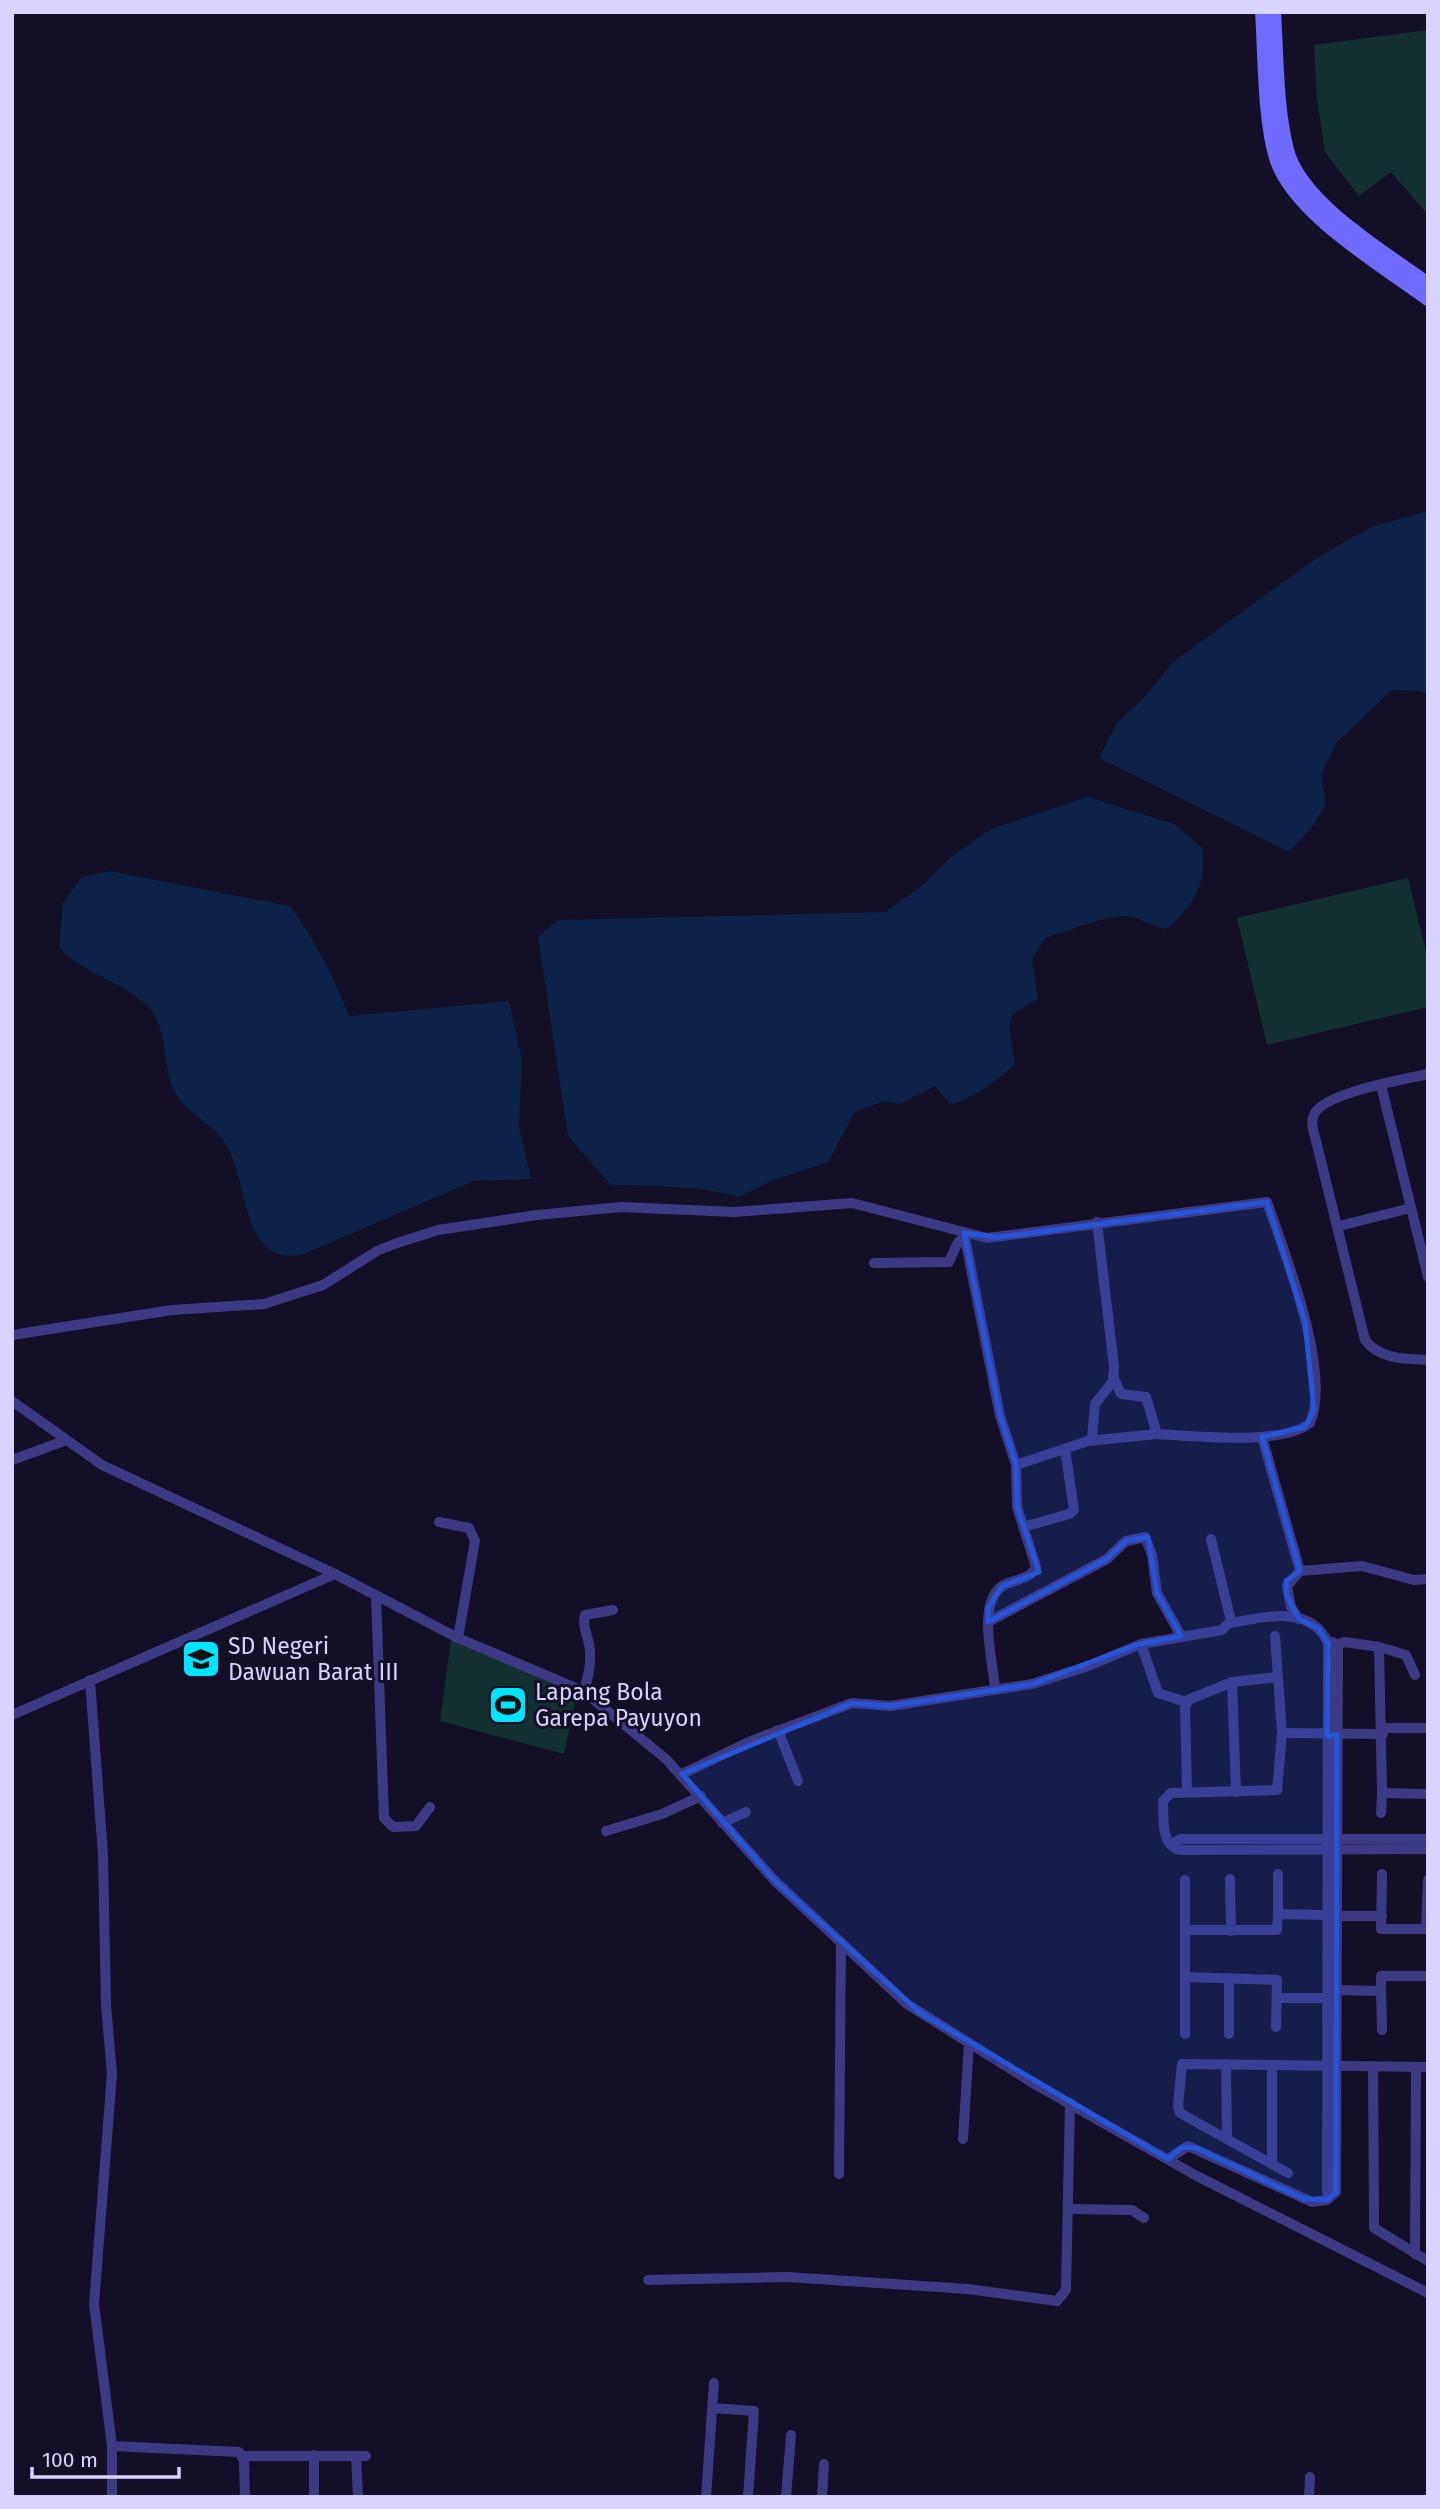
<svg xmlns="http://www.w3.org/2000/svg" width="1440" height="2509" viewBox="0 0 1440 2509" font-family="'Fira Sans',sans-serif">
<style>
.green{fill:#12302f}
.water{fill:#0c2248}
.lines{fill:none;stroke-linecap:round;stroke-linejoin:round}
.street{stroke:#3d3a85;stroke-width:10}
.secondary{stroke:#6f6bff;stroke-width:14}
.marked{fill:#2655da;fill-opacity:0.2;stroke:#2655da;stroke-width:5;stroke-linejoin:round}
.labels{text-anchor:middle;stroke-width:6;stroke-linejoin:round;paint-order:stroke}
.poi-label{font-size:23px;fill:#d9d4ff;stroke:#130f26;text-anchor:start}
</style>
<rect width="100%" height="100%" fill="#130f26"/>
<g class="green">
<polygon points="1428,30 1428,215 1391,172 1359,196 1325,152 1317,100 1314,45"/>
<polygon points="1408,878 1428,960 1428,1007 1267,1045 1237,918"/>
<polygon points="451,1640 578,1689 564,1754 440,1721"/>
</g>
<g class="water">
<polygon points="1428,511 1428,695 1421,691 1392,690 1337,742 1321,775 1326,804 1312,827 1289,852 1099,758 1117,723 1142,700 1173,662 1318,557 1371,527"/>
<path d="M1088 797 1174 824 1202 848C1207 885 1194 905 1166 929 1150 927 1140 916 1125 916 1104 916 1066 932 1045 938L1032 959 1038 999 1012 1015 1009 1029 1015 1063C1004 1077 968 1102 950 1104L935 1086 900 1104 884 1101 855 1112 828 1162 774 1180 739 1197C697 1185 655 1186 611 1185L568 1136 538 937 558 920 885 912 924 884 950 858 991 829Z"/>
<path d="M109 871 290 906C315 940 334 977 349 1016L509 1001 522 1060 519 1127 531 1179 474 1181 304 1254C238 1270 251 1178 223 1140 209 1121 181 1110 172 1086 163 1063 167 1031 151 1010 130 984 84 975 59 947L63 903 82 877Z"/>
</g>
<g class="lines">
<g class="street">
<path d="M1428 1074C1406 1079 1322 1093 1314 1115 1311 1121 1313 1131 1315 1137L1365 1340C1379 1359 1405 1359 1428 1360"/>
<polyline points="1381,1085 1428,1277"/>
<polyline points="1339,1226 1411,1208"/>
<path d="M964 1233 1000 1416 1016 1465 1017 1507 1036 1567C1030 1580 1015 1579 1004 1585 976 1600 993 1662 995 1688"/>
<polyline points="874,1263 949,1262 958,1242 965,1237"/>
<path d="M12 1335 172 1310 264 1304 323 1285 377 1251 394 1244 438 1230 537 1215 621 1207 734 1212 852 1203 987 1238 1267 1202C1285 1254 1332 1372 1310 1423 1282 1446 1193 1436 1157 1434L1146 1397 1121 1394 1113 1376"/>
<polyline points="12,1401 102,1465 335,1574 458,1638 583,1691 666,1759 775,1881 907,2004 1036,2085 1195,2175 1428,2293"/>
<polyline points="1262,1437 1300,1571"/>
<polyline points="1088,1441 1157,1434"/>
<polyline points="12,1460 64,1441"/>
<polyline points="1016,1465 1088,1441 1092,1438 1095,1404 1113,1381 1114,1367 1097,1222"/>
<polyline points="439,1522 469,1528 475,1541 458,1638"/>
<polyline points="1023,1527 1069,1514 1074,1510 1065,1449"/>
<polyline points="376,1596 384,1818 393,1827 416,1826 430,1807"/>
<polyline points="1299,1619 1291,1607 1287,1586 1300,1571 1362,1566 1414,1580 1428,1579"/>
<polyline points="988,1622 1107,1559 1126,1541 1145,1537 1152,1555 1157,1593 1181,1636"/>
<path d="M1230 1623C1263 1618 1310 1603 1328 1643"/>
<path d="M1275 1636 1282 1733 1277 1790 1171 1793 1163 1801C1164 1818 1160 1845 1180 1850L1428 1849"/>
<polyline points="1141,1644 1158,1693 1186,1702"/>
<polyline points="1337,1645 1345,1642 1379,1647"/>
<polyline points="1415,1675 1406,1655 1379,1647 1382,1793 1428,1794"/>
<polyline points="90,1680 103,1855 106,2005 112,2074 94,2304 112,2446 239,2452 244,2461 245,2497"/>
<polyline points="1232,1682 1236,1792"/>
<path d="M583 1691C589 1678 592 1659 589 1644 587 1634 582 1625 585 1615L613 1610"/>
<polyline points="12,1715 335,1574"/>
<polyline points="1383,1728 1428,1728"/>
<polyline points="778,1730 798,1781"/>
<polyline points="1282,1733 1383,1734"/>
<polyline points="682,1774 751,1741 852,1703 890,1706 1032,1684 1088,1666 1141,1644 1222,1630 1231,1621 1211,1539"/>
<polyline points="1187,1791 1185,1708 1188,1700 1232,1682 1278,1677"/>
<polyline points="1381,1813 1382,1793"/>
<polyline points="722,1823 746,1812"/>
<polyline points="606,1831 662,1814 701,1796"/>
<polyline points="1171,1844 1181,1839 1428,1839"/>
<polyline points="1278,1874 1278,1914"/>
<polyline points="1382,1874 1381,1929 1428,1929"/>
<polyline points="1230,1879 1231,1931"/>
<polyline points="1336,1916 1382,1916"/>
<polyline points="1426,1929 1428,1880"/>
<polyline points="1185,1930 1277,1930 1278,1914 1326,1915"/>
<polyline points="1185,1977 1277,1980 1276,2027"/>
<polyline points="1335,1990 1381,1991 1381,1976 1428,1976"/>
<polyline points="1381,1991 1382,2030"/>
<polyline points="1277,1998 1327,1998"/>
<polyline points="1185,2034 1185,1880"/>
<polyline points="1229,2034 1229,1978"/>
<polyline points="1226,2064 1227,2138"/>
<polyline points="1272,2066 1272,2164"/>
<polyline points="1373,2066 1374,2228 1428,2261"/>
<polyline points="963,2139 969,2043"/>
<polyline points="1168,2159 1188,2146 1312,2202 1327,2200 1336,2192 1338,1648 1333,1642 1328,1643 1327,2191 1330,2196"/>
<polyline points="1288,2173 1180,2113 1178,2106 1182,2064 1428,2067"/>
<polyline points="839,2174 841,1942"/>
<polyline points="1068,2209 1132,2210 1144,2218"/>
<polyline points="1415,2254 1416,2067"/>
<polyline points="648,2280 788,2277 968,2289 1057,2301 1066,2290 1070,2103"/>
<polyline points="713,2408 754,2411 748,2497"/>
<polyline points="242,2456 366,2456"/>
<polyline points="356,2456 358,2497"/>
<polyline points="112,2497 112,2446"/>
<polyline points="314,2497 314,2455"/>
<polyline points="706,2497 714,2383"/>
<polyline points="786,2497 791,2435"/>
<polyline points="822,2497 824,2464"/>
<polyline points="1309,2497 1310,2477"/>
</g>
<g class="secondary">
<path d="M1262 12C1265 55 1264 118 1276 158 1293 213 1382 265 1428 299"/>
<path d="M1274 12C1277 57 1276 106 1287 150 1301 204 1385 252 1428 284"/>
</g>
</g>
<path class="marked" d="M1267 1202 1305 1321 1314 1411 1305 1427 1262 1437 1300 1571 1286 1581 1287 1596 1299 1619 1318 1628 1328 1643 1327 1736 1337 1735 1336 2192 1327 2200 1304 2199 1196 2148 1182 2147 1168 2159 919 2012 775 1881 682 1774 852 1703 890 1706 1032 1684 1139 1644 1181 1636 1157 1593 1148 1537 1126 1541 1107 1559 988 1622V1608L1002 1586 1039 1572 1017 1507 1016 1465 1000 1416 964 1233 999 1237Z"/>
<defs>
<g id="school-square" transform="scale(2.0125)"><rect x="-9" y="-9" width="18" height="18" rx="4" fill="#00e5ff" stroke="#130f26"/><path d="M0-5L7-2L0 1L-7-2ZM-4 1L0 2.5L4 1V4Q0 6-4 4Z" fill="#111"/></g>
<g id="stadium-square" transform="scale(2.0125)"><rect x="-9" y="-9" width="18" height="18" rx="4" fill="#00e5ff" stroke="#130f26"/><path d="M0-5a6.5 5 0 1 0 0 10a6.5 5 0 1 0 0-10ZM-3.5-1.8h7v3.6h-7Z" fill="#111"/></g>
</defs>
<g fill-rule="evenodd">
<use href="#school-square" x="201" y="1659"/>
<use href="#stadium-square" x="508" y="1705"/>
</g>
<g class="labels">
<g class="poi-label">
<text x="228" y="1654">SD Negeri<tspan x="228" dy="26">Dawuan Barat III</tspan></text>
<text x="535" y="1700">Lapang Bola<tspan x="535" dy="26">Garepa Payuyon</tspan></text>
</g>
</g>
<rect width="1440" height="2509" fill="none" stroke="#d9d4ff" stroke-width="28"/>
<path d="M32 2467v10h147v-10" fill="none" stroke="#d9d4ff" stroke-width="3.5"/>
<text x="42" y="2467" font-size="21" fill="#d9d4ff" stroke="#130f26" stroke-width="5" paint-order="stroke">100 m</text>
</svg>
